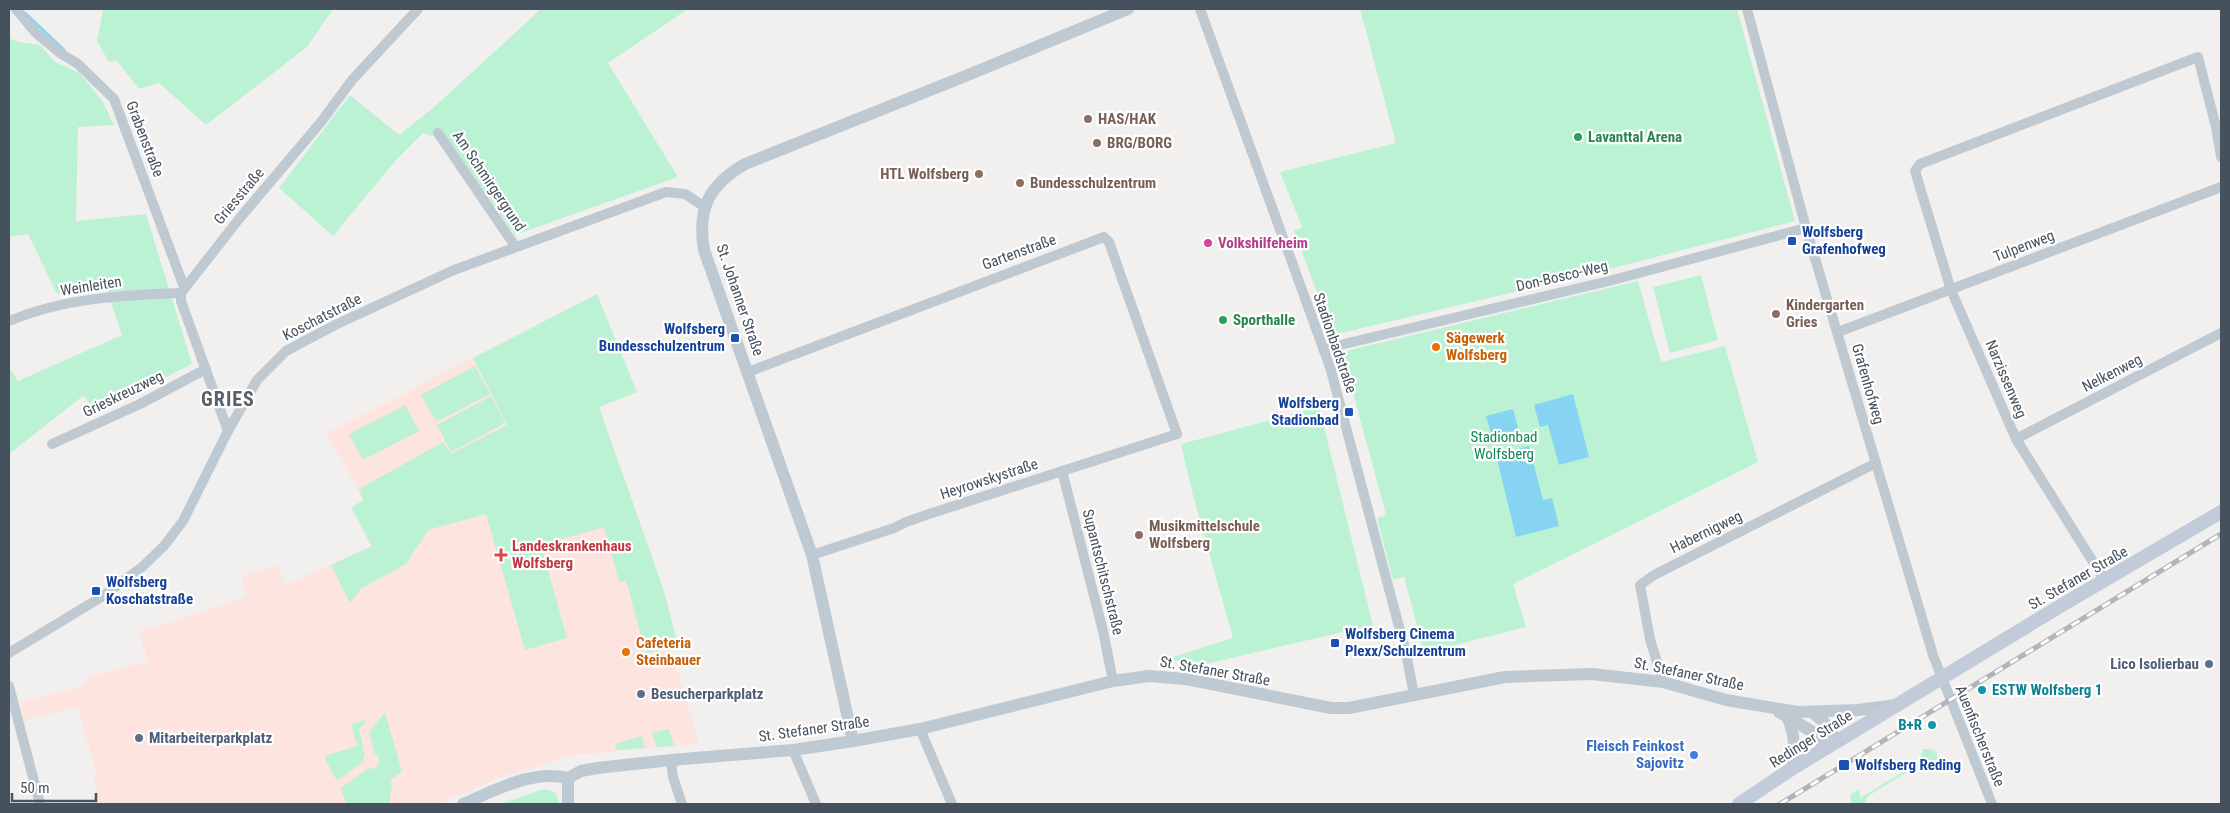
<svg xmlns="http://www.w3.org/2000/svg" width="2230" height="813" viewBox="0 0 2230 813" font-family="'Roboto Condensed',sans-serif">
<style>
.medical{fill:#fde4df}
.green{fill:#bcf2d4}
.water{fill:#86d4f2}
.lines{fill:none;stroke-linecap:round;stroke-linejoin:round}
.stream{stroke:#86d4f2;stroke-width:3}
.minor{stroke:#bfc9d2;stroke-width:10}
.tertiary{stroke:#bfc9d2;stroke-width:12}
.secondary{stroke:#c1cbda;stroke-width:14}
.rail-casing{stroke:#b1b4ba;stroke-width:5}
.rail{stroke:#fff;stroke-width:3;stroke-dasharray:9;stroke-linecap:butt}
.education-dot{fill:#8d6e63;stroke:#fff;stroke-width:2}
.leisure-dot{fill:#2e9e5b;stroke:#fff;stroke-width:2}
.transit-dot{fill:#1a4fb4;stroke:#fff;stroke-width:2}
.hotel-dot{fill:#d1479c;stroke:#fff;stroke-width:2}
.food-dot{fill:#e8710a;stroke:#fff;stroke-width:2}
.health-dot{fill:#e0444e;stroke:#fff;stroke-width:2}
.service-dot{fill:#5c6f8a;stroke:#fff;stroke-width:2}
.culture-dot{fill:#0f9aa8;stroke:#fff;stroke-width:2}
.shop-dot{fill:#3f7fe0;stroke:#fff;stroke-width:2}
.labels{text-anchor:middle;stroke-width:4.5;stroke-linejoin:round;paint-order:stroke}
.education-label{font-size:15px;font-weight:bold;fill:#785e54;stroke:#fff;text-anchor:start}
.leisure-label{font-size:15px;font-weight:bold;fill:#27864d;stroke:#fff;text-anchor:start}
.street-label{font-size:15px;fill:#46515e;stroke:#fff}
.transit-label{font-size:15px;font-weight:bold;fill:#164399;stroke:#fff;text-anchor:start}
.hotel-label{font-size:15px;font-weight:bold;fill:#b23c85;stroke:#fff;text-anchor:start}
.food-label{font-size:15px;font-weight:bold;fill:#c56008;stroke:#fff;text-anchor:start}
.park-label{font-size:15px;fill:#118553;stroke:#fff}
.health-label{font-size:15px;font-weight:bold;fill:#be3a42;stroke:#fff;text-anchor:start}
.service-label{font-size:15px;font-weight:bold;fill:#4e5e75;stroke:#fff;text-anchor:start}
.culture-label{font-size:15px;font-weight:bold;fill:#0d838f;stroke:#fff;text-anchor:start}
.shop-label{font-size:15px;font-weight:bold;fill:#366cbe;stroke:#fff;text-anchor:end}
.district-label{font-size:20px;font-weight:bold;letter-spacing:1px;fill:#5c5f65;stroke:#fff}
</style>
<rect width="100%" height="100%" fill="#f2f0ef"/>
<polygon class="medical" points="597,294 637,392 599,407 663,588 678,645 671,647 699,744 574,755 498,778 439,804 98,804 94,778 97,777 78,707 24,721 19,702 87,685 86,677 148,661 139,632 246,597 241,576 278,565 285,585 371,546 351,507 363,500 327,433"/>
<g class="green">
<polygon points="103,9 333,9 307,47 206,125 159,83 139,89 117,61 109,62 97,41"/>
<polygon points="541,9 688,9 608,63 678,177 515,235 441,130 432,136 423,133 397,159 333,236 279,188 350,95 399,135 433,108"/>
<polygon points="1360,9 1737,9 1795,221 1586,275 1333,335 1294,231 1302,227 1280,172 1396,143"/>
<polygon points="9,38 18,42 40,45 55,62 80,73 103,102 114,125 78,127 76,221 146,214 192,364 97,412 83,396 9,454 9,367 18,381 122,335 106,288 57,294 28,234 9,237"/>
<polygon points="1701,275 1718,340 1670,353 1653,287"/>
<polygon points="1638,281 1661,362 1725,346 1758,462 1513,584 1526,627 1424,653 1404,577 1393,580 1377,518 1386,515 1342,352"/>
<polygon points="597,294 637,392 599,407 663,588 678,645 646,654 626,580 619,582 604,527 541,545 567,638 525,650 486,514 428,530 406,564 362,588 350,603 331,565 372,546 351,507 363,501 359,489 443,442 451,454 507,425 473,358"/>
<polygon points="475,366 490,394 436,422 421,395"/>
<polygon points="491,396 505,423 451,452 437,425"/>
<polygon points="405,405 419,431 363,460 349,434"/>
<polygon points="1319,407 1373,625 1206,664 1166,659 1233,638 1192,492 1181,444"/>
<polygon points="385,712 402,772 390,780 392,786 389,803 346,804 341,788 367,769 375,768 379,763 378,756 374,753 369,732"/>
<polygon points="367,720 359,729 365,755 363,757 364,761 337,781 325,759 327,755 357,746 351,724"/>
<polygon points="669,729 674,746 656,747 652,733"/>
<polygon points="642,736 645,748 616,750 615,744"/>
<polygon points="1923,749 1931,749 1937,753 1937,761 1933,766 1927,768 1928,762 1927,760 1868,796 1865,804 1852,804 1850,797 1852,793 1859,789 1860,798 1919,762"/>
<polygon points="544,789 555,792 560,804 505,804 504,803"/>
</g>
<g class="water">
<polygon points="1573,394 1589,457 1559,465 1548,425 1540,427 1534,405"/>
<polygon points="1513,409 1519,432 1493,440 1486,416"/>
<polygon points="1529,446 1543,500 1552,498 1559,526 1516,537 1496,455"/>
</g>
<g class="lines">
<polyline class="stream" points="25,13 64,50"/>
<g class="minor">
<polyline points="16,9 36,33 60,53 78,64 114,99 184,287"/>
<polyline points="1200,9 1330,367 1406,653 1414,695"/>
<polyline points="1747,9 1806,228 1933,655 1992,804"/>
<polyline points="438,133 515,246"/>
<path d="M9 321C64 298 122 295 181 293"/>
<polyline points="1838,332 2221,187"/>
<polyline points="1323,349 1613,280 1806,228"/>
<polyline points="748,372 1104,237 1109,242 1177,434 929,514 906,522 894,528 812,555"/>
<polyline points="228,431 181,301 181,293 239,219 321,122 352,80 418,9"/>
<polyline points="2016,439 2221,333"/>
<polyline points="52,444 140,404 206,369"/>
<polyline points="1062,471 1103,631 1113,681"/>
<polyline points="2105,581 2016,439 1951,290 1915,171 1920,164 2198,57 2216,127 2221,157"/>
<polyline points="9,653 103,596 142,567 164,546 183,521 228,431 257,380 286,351 335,325 454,270 666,192 685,194 705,207"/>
<polyline points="1663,682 1650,639 1640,585 1654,575 1876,463"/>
<polyline points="9,686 40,804"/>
<polyline points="920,729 952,804"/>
<polyline points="793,750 816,804"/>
<polyline points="671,760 673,777 682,804"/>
</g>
<g class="tertiary">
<polyline points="1779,712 1811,731 1827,748"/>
<polyline points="1812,712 1823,721 1838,741"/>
<path d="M1787 716C1795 734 1795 749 1793 768"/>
<path d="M853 741 812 555 704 250C697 208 709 185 745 164L968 75 1128 9"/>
<polyline points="568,778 581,771 597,768 671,760 793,750 853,741 920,729 1113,681 1149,676 1186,679 1331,708 1349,708 1505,677 1592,674 1663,682 1726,700 1798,712 1858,710 1896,705"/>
<polyline points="568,778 568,804"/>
<path d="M463 804C494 791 533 769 568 778"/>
</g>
<polyline class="secondary" points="1739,804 1793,768 2062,605 2221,512"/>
<g class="rail-casing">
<polyline id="rail" points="1780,804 2221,534"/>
</g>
<use href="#rail" class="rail"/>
</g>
<g class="education-dot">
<circle cx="1088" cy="119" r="5"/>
<circle cx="1097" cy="143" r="5"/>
<circle cx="979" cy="174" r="5"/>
<circle cx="1020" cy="183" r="5"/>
<circle cx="1776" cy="314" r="5"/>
<circle cx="1139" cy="535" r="5"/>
</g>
<g class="leisure-dot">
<circle cx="1578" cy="137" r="5"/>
<circle cx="1223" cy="320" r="5"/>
</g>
<g class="transit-dot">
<rect x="1787" y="236" width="10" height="10" rx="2.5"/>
<rect x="730" y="333" width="10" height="10" rx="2.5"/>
<rect x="1344" y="407" width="10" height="10" rx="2.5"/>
<rect x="91" y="586" width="10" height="10" rx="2.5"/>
<rect x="1330" y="638" width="10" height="10" rx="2.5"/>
<rect x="1838" y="759" width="12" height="12" rx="2.5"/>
</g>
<circle class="hotel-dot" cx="1208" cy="243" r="5"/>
<g class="food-dot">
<circle cx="1436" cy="347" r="5"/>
<circle cx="626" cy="652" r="5"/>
</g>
<path class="health-dot" d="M498.5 547.5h5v5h5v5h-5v5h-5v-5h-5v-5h5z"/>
<g class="service-dot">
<circle cx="2209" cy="664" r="5"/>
<circle cx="641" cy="694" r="5"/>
<circle cx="139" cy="738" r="5"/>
</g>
<g class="culture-dot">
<circle cx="1982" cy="690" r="5"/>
<circle cx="1932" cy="725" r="5"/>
</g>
<circle class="shop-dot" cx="1694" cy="755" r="5"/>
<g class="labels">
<g class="education-label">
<text x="1098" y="124">HAS/HAK</text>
<text x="1107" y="148">BRG/BORG</text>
<text x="969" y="179" text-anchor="end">HTL Wolfsberg</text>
<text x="1030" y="188">Bundesschulzentrum</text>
<text x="1786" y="310">Kindergarten<tspan x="1786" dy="17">Gries</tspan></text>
<text x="1149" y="531">Musikmittelschule<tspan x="1149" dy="17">Wolfsberg</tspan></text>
</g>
<g class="leisure-label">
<text x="1588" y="142">Lavanttal Arena</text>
<text x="1233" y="325">Sporthalle</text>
</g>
<g class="street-label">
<text transform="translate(145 139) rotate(69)" y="5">Grabenstraße</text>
<text transform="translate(489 181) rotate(56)" y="5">Am Schmirgergrund</text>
<text transform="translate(239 196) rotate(-50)" y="5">Griesstraße</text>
<text transform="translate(2024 246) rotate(-21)" y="5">Tulpenweg</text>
<text transform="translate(1019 252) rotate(-20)" y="5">Gartenstraße</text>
<text transform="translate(1562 276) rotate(-13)" y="5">Don-Bosco-Weg</text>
<text transform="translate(91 286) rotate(-9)" y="5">Weinleiten</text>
<text transform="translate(740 300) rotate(71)" y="5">St. Johanner Straße</text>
<text transform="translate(322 317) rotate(-27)" y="5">Koschatstraße</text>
<text transform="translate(1335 343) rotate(71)" y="5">Stadionbadstraße</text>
<text transform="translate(2112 373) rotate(-27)" y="5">Nelkenweg</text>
<text transform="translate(2006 379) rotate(67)" y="5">Narzissenweg</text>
<text transform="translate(1868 384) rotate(74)" y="5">Grafenhofweg</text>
<text transform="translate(123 394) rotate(-26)" y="5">Grieskreuzweg</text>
<text transform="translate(989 479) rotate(-18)" y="5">Heyrowskystraße</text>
<text transform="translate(1706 532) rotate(-26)" y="5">Habernigweg</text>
<text transform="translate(1103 572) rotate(76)" y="5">Supantschitschstraße</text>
<text transform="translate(2078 578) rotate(-30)" y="5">St. Stefaner Straße</text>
<text transform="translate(1215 671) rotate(10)" y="5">St. Stefaner Straße</text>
<text transform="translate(1689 674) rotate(12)" y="5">St. Stefaner Straße</text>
<text transform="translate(814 729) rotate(-8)" y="5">St. Stefaner Straße</text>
<text transform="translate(1980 736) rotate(68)" y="5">Auenfischerstraße</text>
<text transform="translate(1811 739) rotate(-32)" y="5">Redinger Straße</text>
</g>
<g class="transit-label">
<text x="1802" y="237">Wolfsberg<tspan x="1802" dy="17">Grafenhofweg</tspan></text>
<text x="725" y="334" text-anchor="end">Wolfsberg<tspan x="725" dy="17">Bundesschulzentrum</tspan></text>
<text x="1339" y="408" text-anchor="end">Wolfsberg<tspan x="1339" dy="17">Stadionbad</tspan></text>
<text x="106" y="587">Wolfsberg<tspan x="106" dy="17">Koschatstraße</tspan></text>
<text x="1345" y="639">Wolfsberg Cinema<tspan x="1345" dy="17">Plexx/Schulzentrum</tspan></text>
<text x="1855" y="770">Wolfsberg Reding</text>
</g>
<g class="hotel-label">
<text x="1218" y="248">Volkshilfeheim</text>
</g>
<g class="food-label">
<text x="1446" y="343">Sägewerk<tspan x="1446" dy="17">Wolfsberg</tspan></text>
<text x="636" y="648">Cafeteria<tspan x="636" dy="17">Steinbauer</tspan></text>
</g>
<g class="park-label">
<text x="1504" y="442">Stadionbad<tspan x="1504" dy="17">Wolfsberg</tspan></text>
</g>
<g class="health-label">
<text x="512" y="551">Landeskrankenhaus<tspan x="512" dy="17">Wolfsberg</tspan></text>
</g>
<g class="service-label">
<text x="2199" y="669" text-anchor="end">Lico Isolierbau</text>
<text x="651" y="699">Besucherparkplatz</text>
<text x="149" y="743">Mitarbeiterparkplatz</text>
</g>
<g class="culture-label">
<text x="1992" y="695">ESTW Wolfsberg 1</text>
<text x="1922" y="730" text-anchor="end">B+R</text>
</g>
<g class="shop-label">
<text x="1684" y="751">Fleisch Feinkost<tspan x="1684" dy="17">Sajovitz</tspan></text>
</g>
<g class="district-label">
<text x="228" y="406">GRIES</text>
</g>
</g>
<rect width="2230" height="813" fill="none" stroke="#46515e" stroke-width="20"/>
<path d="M12 793v8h84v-8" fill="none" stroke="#46515e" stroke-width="2.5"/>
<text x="20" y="793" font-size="15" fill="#46515e" stroke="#ffffff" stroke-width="4" paint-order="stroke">50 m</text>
</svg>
